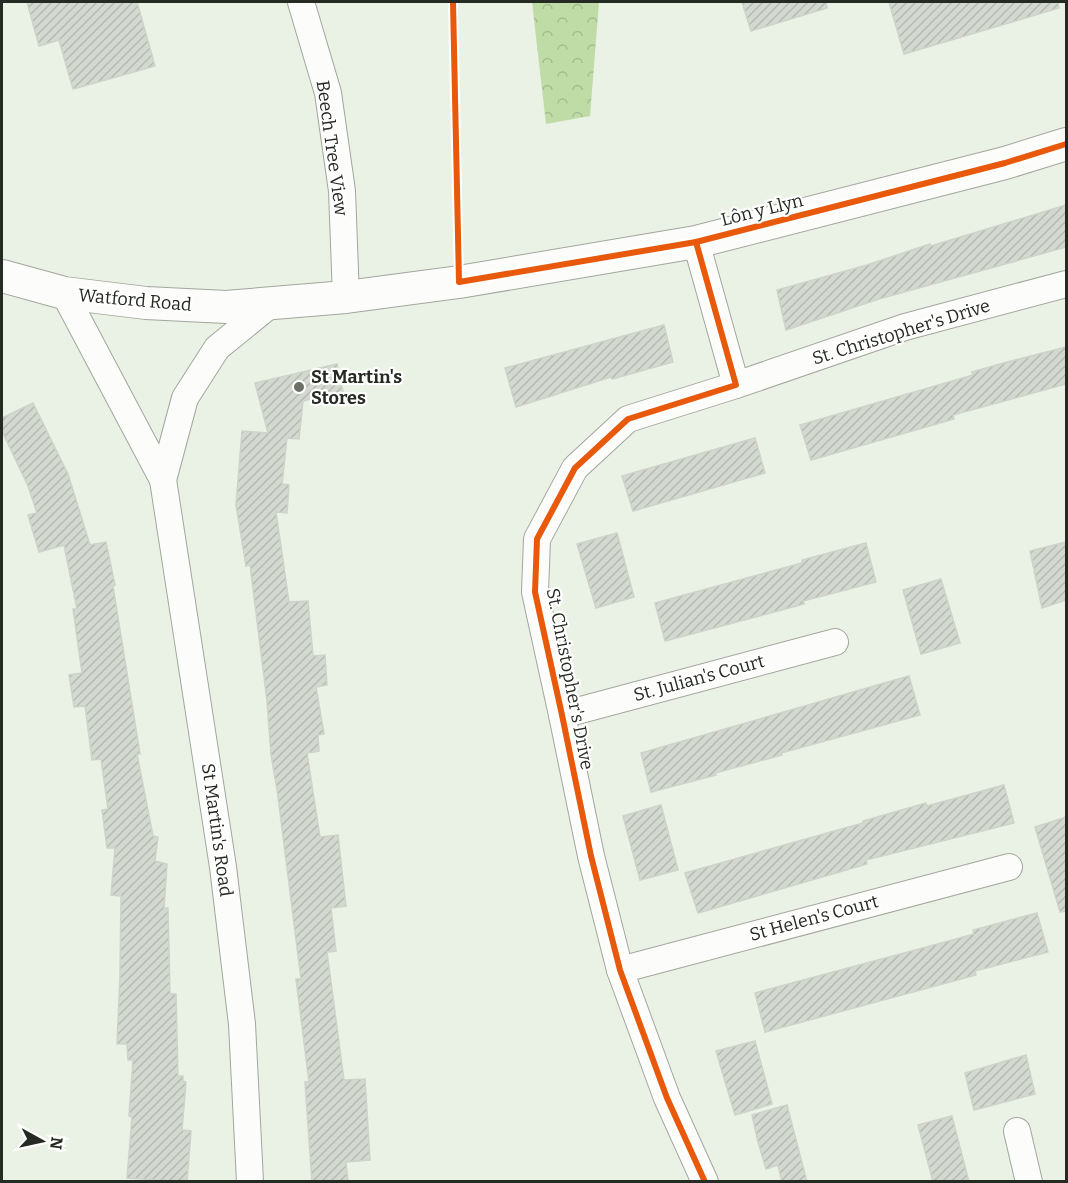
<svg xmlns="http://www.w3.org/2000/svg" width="1068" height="1183" viewBox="0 0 1068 1183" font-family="Bitter,serif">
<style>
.forest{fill:url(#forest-crowns)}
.building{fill:url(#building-hatch);stroke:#ced3ca;stroke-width:1.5}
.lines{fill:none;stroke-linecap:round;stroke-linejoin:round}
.minor-casing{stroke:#a2a79e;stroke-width:28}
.tertiary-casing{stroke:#a2a79e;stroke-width:34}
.minor{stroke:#fcfdfb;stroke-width:26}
.tertiary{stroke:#fcfdfb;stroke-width:32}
.cycleway-casing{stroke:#fff;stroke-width:10}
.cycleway{stroke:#e8590c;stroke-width:6}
.poi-dot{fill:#6a7066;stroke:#fff;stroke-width:2}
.labels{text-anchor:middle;stroke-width:4.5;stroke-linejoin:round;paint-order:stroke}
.street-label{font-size:18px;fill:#252a22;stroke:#fff}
.poi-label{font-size:18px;font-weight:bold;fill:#252a22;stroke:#fff;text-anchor:start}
</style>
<defs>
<pattern id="forest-crowns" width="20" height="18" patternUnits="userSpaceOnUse" patternTransform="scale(1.5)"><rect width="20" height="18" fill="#bfdca6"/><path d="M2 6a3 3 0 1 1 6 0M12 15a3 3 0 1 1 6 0" fill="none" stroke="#a4bd8f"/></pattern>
<pattern id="building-hatch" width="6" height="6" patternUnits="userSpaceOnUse" patternTransform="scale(1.5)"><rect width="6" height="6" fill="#d4d9d0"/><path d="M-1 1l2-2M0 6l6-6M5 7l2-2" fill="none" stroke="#b6bab2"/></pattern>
</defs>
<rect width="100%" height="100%" fill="#eaf1e5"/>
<polygon class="forest" points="532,2 599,2 590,116 546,124"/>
<g class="building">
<polygon points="27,2 137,2 155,66 73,89 59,40 39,46"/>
<polygon points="742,2 826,2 827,8 751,31"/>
<polygon points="889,2 1058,2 1059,8 904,54"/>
<polygon points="1066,205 1066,247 879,299 786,330 777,290 867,265 930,244 931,246"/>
<polygon points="664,325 673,362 612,379 611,377 516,407 505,368"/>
<polygon points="1066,347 1066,384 953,415 954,419 811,460 800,425 973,375 972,372 1000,364"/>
<polygon points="337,364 343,392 303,401 299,439 287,438 282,484 289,485 287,513 276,512 289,602 308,601 313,656 325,655 327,685 316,687 324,734 318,735 319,751 307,753 320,837 338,835 346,906 331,908 336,951 327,952 344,1080 365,1079 370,1160 346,1162 348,1182 312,1182 305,1082 309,1082 296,979 301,979 277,789 271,755 267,701 250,565 246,566 236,505 242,431 268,433 255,383"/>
<polygon points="33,403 68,474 90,545 106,542 115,585 113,586 140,754 137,754 153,836 158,837 155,861 167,864 164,908 168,908 170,994 176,994 178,1076 183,1076 183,1081 186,1082 182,1130 191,1131 187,1182 127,1178 132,1117 129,1116 133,1060 128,1060 127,1044 117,1044 120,975 121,896 111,895 115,848 107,848 102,810 108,809 101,759 92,760 85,706 74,707 69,675 82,673 73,609 77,609 64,545 39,552 28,515 37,513 28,486 2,431 2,418"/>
<polygon points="755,438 765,473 633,511 622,476"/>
<polygon points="617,533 634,597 596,608 577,544"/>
<polygon points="1066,542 1066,600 1042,608 1030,551"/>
<polygon points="866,543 876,582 803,601 804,604 665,641 655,603 802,563 802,560"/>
<polygon points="941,579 960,643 921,654 903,590"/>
<polygon points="909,676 920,715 781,753 782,755 715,773 716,775 651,792 641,753"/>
<polygon points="1004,785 1014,823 866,860 867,864 698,913 685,873 863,823 863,821 926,803 927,806"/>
<polygon points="661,805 678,870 640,880 623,816"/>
<polygon points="1066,817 1066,911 1060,912 1035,827"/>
<polygon points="1037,913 1048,952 975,971 976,975 765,1032 755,993 934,945 974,934 973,930"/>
<polygon points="755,1041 772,1104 735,1115 716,1051"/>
<polygon points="1026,1055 1035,1094 974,1110 965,1073"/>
<polygon points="787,1105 807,1182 782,1182 778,1165 766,1169 758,1142 752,1115"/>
<polygon points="952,1116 969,1182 933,1182 918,1125"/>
</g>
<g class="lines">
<g class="minor-casing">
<g id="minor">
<polyline points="301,2 328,93 342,191 346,297"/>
<polyline points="696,242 736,385"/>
<polyline points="64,293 163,480 223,867 242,1024 250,1182"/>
<polyline points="163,480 185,398 217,348 271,304"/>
<polyline points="562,715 835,642"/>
<polyline points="620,970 1009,867"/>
<polyline points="1017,1131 1029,1182"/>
<polyline points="705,1182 667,1098 620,970 591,856 562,715 535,592 537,539 575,468 628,419 736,385 905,327 1066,284"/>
</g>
</g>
<g class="tertiary-casing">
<polyline id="tertiary" points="2,276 64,293 146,303 226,307 346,297 459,282 696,242 1005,163 1066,144"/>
</g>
<use href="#minor" class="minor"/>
<use href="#tertiary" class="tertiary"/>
<g class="cycleway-casing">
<g id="cycleway">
<polyline points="453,2 459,282 696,242 1005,163 1066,144"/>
<polyline points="696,242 736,385 628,419 575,468 537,539 535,592 562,715 591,856 620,970 667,1098 705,1182"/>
</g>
</g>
<use href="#cycleway" class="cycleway"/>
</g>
<circle class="poi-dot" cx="299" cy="387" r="6"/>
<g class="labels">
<g class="street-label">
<text transform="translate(332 148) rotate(82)" y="6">Beech Tree View</text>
<text transform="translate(762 210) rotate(-14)" y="6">Lôn y Llyn</text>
<text transform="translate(135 300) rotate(5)" y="6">Watford Road</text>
<text transform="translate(901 332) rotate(-17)" y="6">St. Christopher's Drive</text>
<text transform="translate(699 678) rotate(-15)" y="6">St. Julian's Court</text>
<text transform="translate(570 679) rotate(79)" y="6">St. Christopher's Drive</text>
<text transform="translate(217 830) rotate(82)" y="6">St Martin's Road</text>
<text transform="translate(814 918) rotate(-15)" y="6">St Helen's Court</text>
</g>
<g class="poi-label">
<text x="311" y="383">St Martin's<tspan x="311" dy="21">Stores</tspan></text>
</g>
</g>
<rect width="1068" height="1183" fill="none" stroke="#252a22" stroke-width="6"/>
<g transform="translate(42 1141) rotate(98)" stroke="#ffffff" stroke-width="4.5" paint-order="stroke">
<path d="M0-4.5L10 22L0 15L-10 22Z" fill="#252a22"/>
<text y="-9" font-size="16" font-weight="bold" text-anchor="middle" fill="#252a22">N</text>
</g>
</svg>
